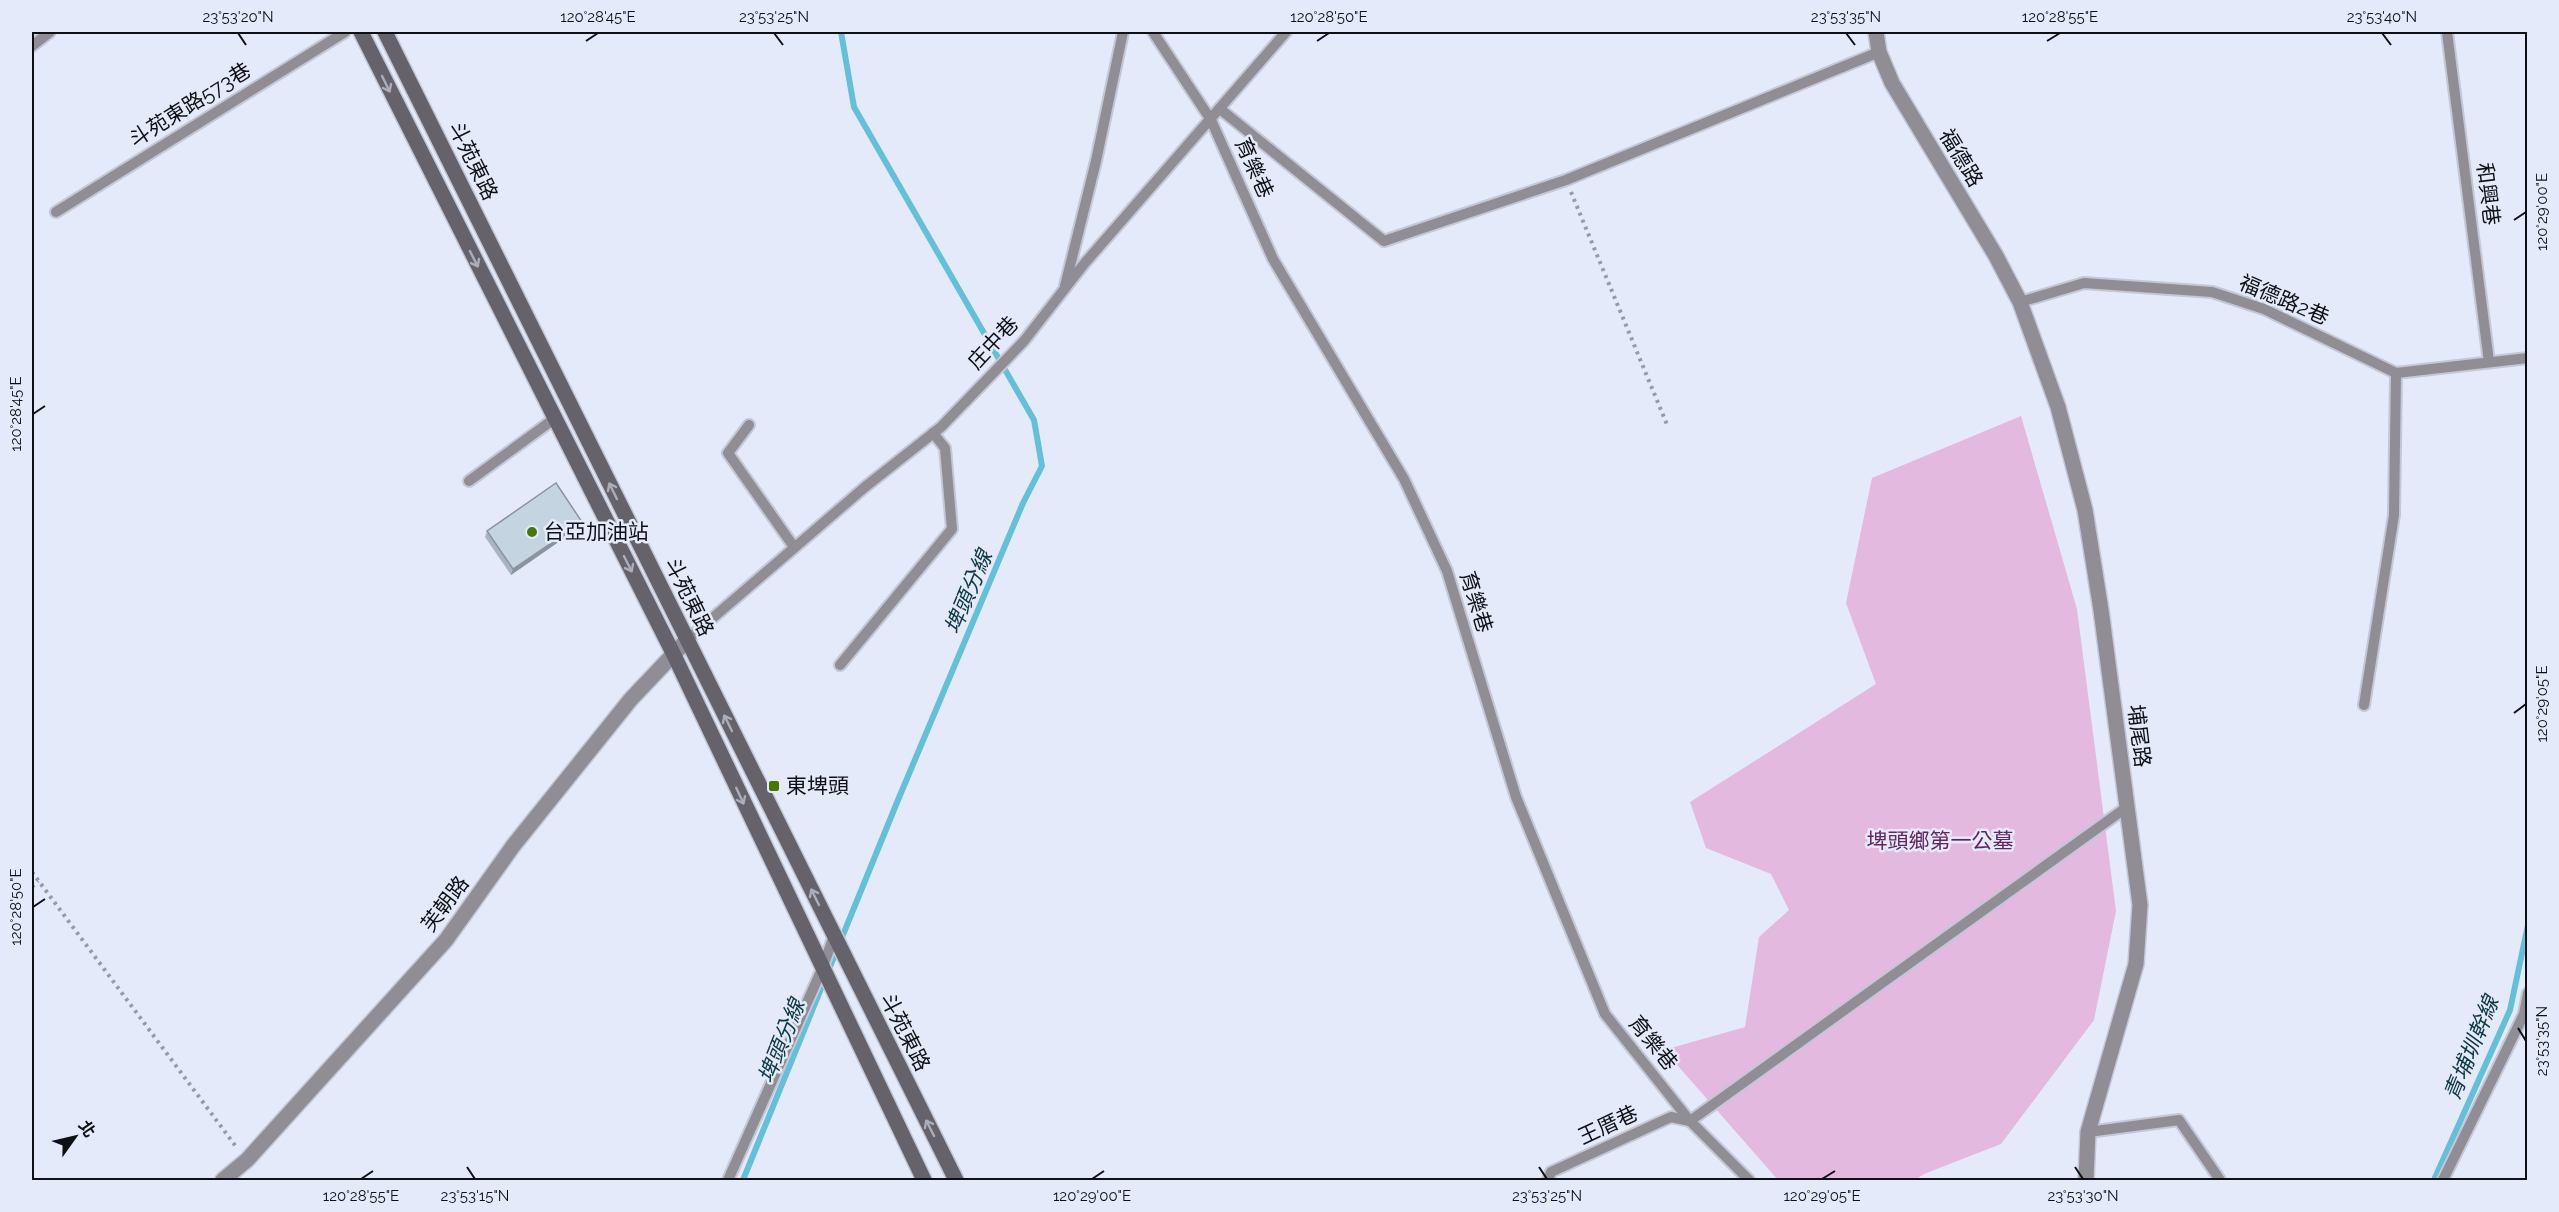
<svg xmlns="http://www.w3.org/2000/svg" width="2559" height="1212" viewBox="0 0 2559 1212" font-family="Raleway,'Noto Sans TC',sans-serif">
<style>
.green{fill:#e4b9e0}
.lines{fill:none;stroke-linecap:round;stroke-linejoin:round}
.stream{stroke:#62c0d8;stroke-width:6}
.service-casing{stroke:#c3c7d6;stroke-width:14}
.tertiary-casing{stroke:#c3c7d6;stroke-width:18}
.secondary-casing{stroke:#c3c7d6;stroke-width:18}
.path{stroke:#979ba8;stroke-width:4;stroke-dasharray:3 4.5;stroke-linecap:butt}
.service{stroke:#908d95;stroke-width:10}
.tertiary{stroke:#908d95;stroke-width:15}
.secondary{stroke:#65626c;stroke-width:15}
.wall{fill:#a9b6c2}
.shaded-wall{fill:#8a949e}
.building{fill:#c5d4e1;stroke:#8a949e;stroke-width:1.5}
.oneway{stroke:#abadbb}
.ticks{fill:none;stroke:#0e1015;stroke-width:2}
.poi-dot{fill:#477901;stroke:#e5eafb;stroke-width:2}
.labels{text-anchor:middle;stroke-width:5;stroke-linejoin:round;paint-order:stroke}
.street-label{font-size:21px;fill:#0e1015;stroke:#e5eafb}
.poi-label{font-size:21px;fill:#0e1015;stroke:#e5eafb;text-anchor:start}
.park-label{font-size:21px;fill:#642362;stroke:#e5eafb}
.water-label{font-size:22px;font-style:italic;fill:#0b3842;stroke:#e5eafb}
.neatline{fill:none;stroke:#0e1015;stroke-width:2}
.ticks-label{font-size:15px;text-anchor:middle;fill:#0e1015}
</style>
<rect width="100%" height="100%" fill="#e5eafb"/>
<polygon class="green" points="2021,416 2077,609 2116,911 2094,1020 2001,1144 1924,1174 1915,1180 1778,1180 1664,1050 1745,1027 1759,937 1789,910 1771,874 1706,848 1690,802 1876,684 1846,603 1872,478"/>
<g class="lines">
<g class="stream">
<polyline points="743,1180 898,800 1023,503 1042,466 1034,420 854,107 841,32"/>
<polyline points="2434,1180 2510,1010 2528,925"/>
</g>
<g class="service-casing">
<g id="service">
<polyline points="1153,32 1211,120 1273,259 1404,479 1447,571 1516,797 1605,1014 1690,1121 1749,1180"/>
<polyline points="2447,32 2489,362"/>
<polyline points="32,46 50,32"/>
<polyline points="1220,109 1384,241 1566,180 1879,52"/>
<polyline points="56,212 345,32"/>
<polyline points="1065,286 1096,161 1123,32"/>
<polyline points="2020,302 2084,283 2212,292 2264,309 2396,373 2528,358"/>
<polyline points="749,425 728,453 794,547"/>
<polyline points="469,481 554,419"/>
<polyline points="687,640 865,487 941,427 1024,341 1084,264 1286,32"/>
<polyline points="840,665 952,529 945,448 933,433"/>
<polyline points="2364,705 2394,515 2396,373"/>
<polyline points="2088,1132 2179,1120 2220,1180"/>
<polyline points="728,1180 822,969 834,936"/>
<polyline points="1548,1180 1551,1172 1671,1117 1690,1121 2127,807"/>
<polyline points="2443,1180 2524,1014 2528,993"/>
</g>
</g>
<g class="tertiary-casing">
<g id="tertiary">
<polyline points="1876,32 1879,52 1892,83 1996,256 2020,302 2058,407 2085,510 2101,610 2140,905 2136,964 2088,1132 2086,1180"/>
<polyline points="223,1180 247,1160 446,940 513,846 631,699 687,640"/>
</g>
</g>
<g class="secondary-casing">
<g id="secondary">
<polyline points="361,32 673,653 924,1180"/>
<polyline points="385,32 956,1180"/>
</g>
</g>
<g class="path">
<polyline points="1571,192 1668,427"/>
<polyline points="32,872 237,1148"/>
<polyline points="32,887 38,881"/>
</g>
<use href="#service" class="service"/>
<use href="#tertiary" class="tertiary"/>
<use href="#secondary" class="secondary"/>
</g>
<polygon class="wall" points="582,522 580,527 511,575 485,537 487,531"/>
<polygon class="shaded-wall" points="582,522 580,527 511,575 513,569"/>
<polygon class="building" points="556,483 582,522 513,569 487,531"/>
<defs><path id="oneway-shaft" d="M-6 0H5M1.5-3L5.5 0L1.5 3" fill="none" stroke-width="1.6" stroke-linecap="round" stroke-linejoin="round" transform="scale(1.5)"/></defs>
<g class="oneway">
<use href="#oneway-shaft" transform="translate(386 84) rotate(64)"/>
<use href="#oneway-shaft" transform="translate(474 259) rotate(63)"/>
<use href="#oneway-shaft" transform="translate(613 491) rotate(-116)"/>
<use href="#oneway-shaft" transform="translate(628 564) rotate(63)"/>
<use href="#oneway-shaft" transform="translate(728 723) rotate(-116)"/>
<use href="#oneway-shaft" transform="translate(740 796) rotate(65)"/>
<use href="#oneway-shaft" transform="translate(815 897) rotate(-116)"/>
<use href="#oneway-shaft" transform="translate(930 1128) rotate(-117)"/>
</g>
<path class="ticks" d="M238 33 246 45M774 33 783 45M1846 33 1855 45M2382 33 2391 45M586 41 598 33M1317 41 1329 33M2047 41 2060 33M2514 220 2526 212M33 414 45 406M2514 713 2526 704M33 907 45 899M2518 1028 2526 1041M467 1167 475 1179M1539 1167 1547 1179M2075 1167 2083 1179M361 1179 373 1171M1092 1179 1104 1171M1822 1179 1835 1171"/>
<g class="poi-dot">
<circle cx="532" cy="532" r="6"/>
<rect x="768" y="780" width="12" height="12" rx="3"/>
</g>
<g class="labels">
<g class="street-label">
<text transform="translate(190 105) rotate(-32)" y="7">斗苑東路573巷</text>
<text transform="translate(1961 158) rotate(59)" y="7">福德路</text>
<text transform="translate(473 161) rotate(64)" y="7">斗苑東路</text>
<text transform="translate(1254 168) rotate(66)" y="7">育樂巷</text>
<text transform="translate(2488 194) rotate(83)" y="7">和興巷</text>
<text transform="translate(2284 300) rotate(23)" y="7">福德路2巷</text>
<text transform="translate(993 343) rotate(-47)" y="7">庄中巷</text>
<text transform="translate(689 597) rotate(64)" y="7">斗苑東路</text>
<text transform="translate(1476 602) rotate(73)" y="7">育樂巷</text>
<text transform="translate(2139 736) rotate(83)" y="7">埔尾路</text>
<text transform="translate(445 904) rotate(-53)" y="7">芙朝路</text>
<text transform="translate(905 1032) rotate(63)" y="7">斗苑東路</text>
<text transform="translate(1653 1043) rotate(51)" y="7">育樂巷</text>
<text transform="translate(1608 1125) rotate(-25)" y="7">王厝巷</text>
</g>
<g class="poi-label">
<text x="544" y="539">台亞加油站</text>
<text x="786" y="793">東埤頭</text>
</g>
<g class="park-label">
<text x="1940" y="848">埤頭鄉第一公墓</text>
</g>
<g class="water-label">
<text transform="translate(968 592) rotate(-67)" y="8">埤頭分線</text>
<text transform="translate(781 1041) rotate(-68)" y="8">埤頭分線</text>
<text transform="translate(2471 1048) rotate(-68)" y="8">青埔圳幹線</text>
</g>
</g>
<rect width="2559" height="1212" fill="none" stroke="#e5eafb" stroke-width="66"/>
<g transform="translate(75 1137) rotate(56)" stroke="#e5eafb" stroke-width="4.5" paint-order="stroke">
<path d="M0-4.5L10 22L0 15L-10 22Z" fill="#0e1015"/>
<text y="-9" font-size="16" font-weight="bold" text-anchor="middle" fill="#0e1015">北</text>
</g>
<rect x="33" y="33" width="2493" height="1146" class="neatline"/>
<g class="ticks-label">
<text x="238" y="22">23°53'20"N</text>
<text x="598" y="22">120°28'45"E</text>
<text x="774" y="22">23°53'25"N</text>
<text x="1329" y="22">120°28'50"E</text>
<text x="1846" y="22">23°53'35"N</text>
<text x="2060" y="22">120°28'55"E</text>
<text x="2382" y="22">23°53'40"N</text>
<text transform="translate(2542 212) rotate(-90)" y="5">120°29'00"E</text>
<text transform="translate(16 414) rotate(-90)" y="5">120°28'45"E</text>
<text transform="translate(2542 704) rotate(-90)" y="5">120°29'05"E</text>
<text transform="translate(16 907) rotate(-90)" y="5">120°28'50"E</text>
<text transform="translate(2542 1041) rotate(-90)" y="5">23°53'35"N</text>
<text x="361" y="1201">120°28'55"E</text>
<text x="475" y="1201">23°53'15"N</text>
<text x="1092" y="1201">120°29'00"E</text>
<text x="1547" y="1201">23°53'25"N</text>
<text x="1822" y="1201">120°29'05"E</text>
<text x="2083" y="1201">23°53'30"N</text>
</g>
</svg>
